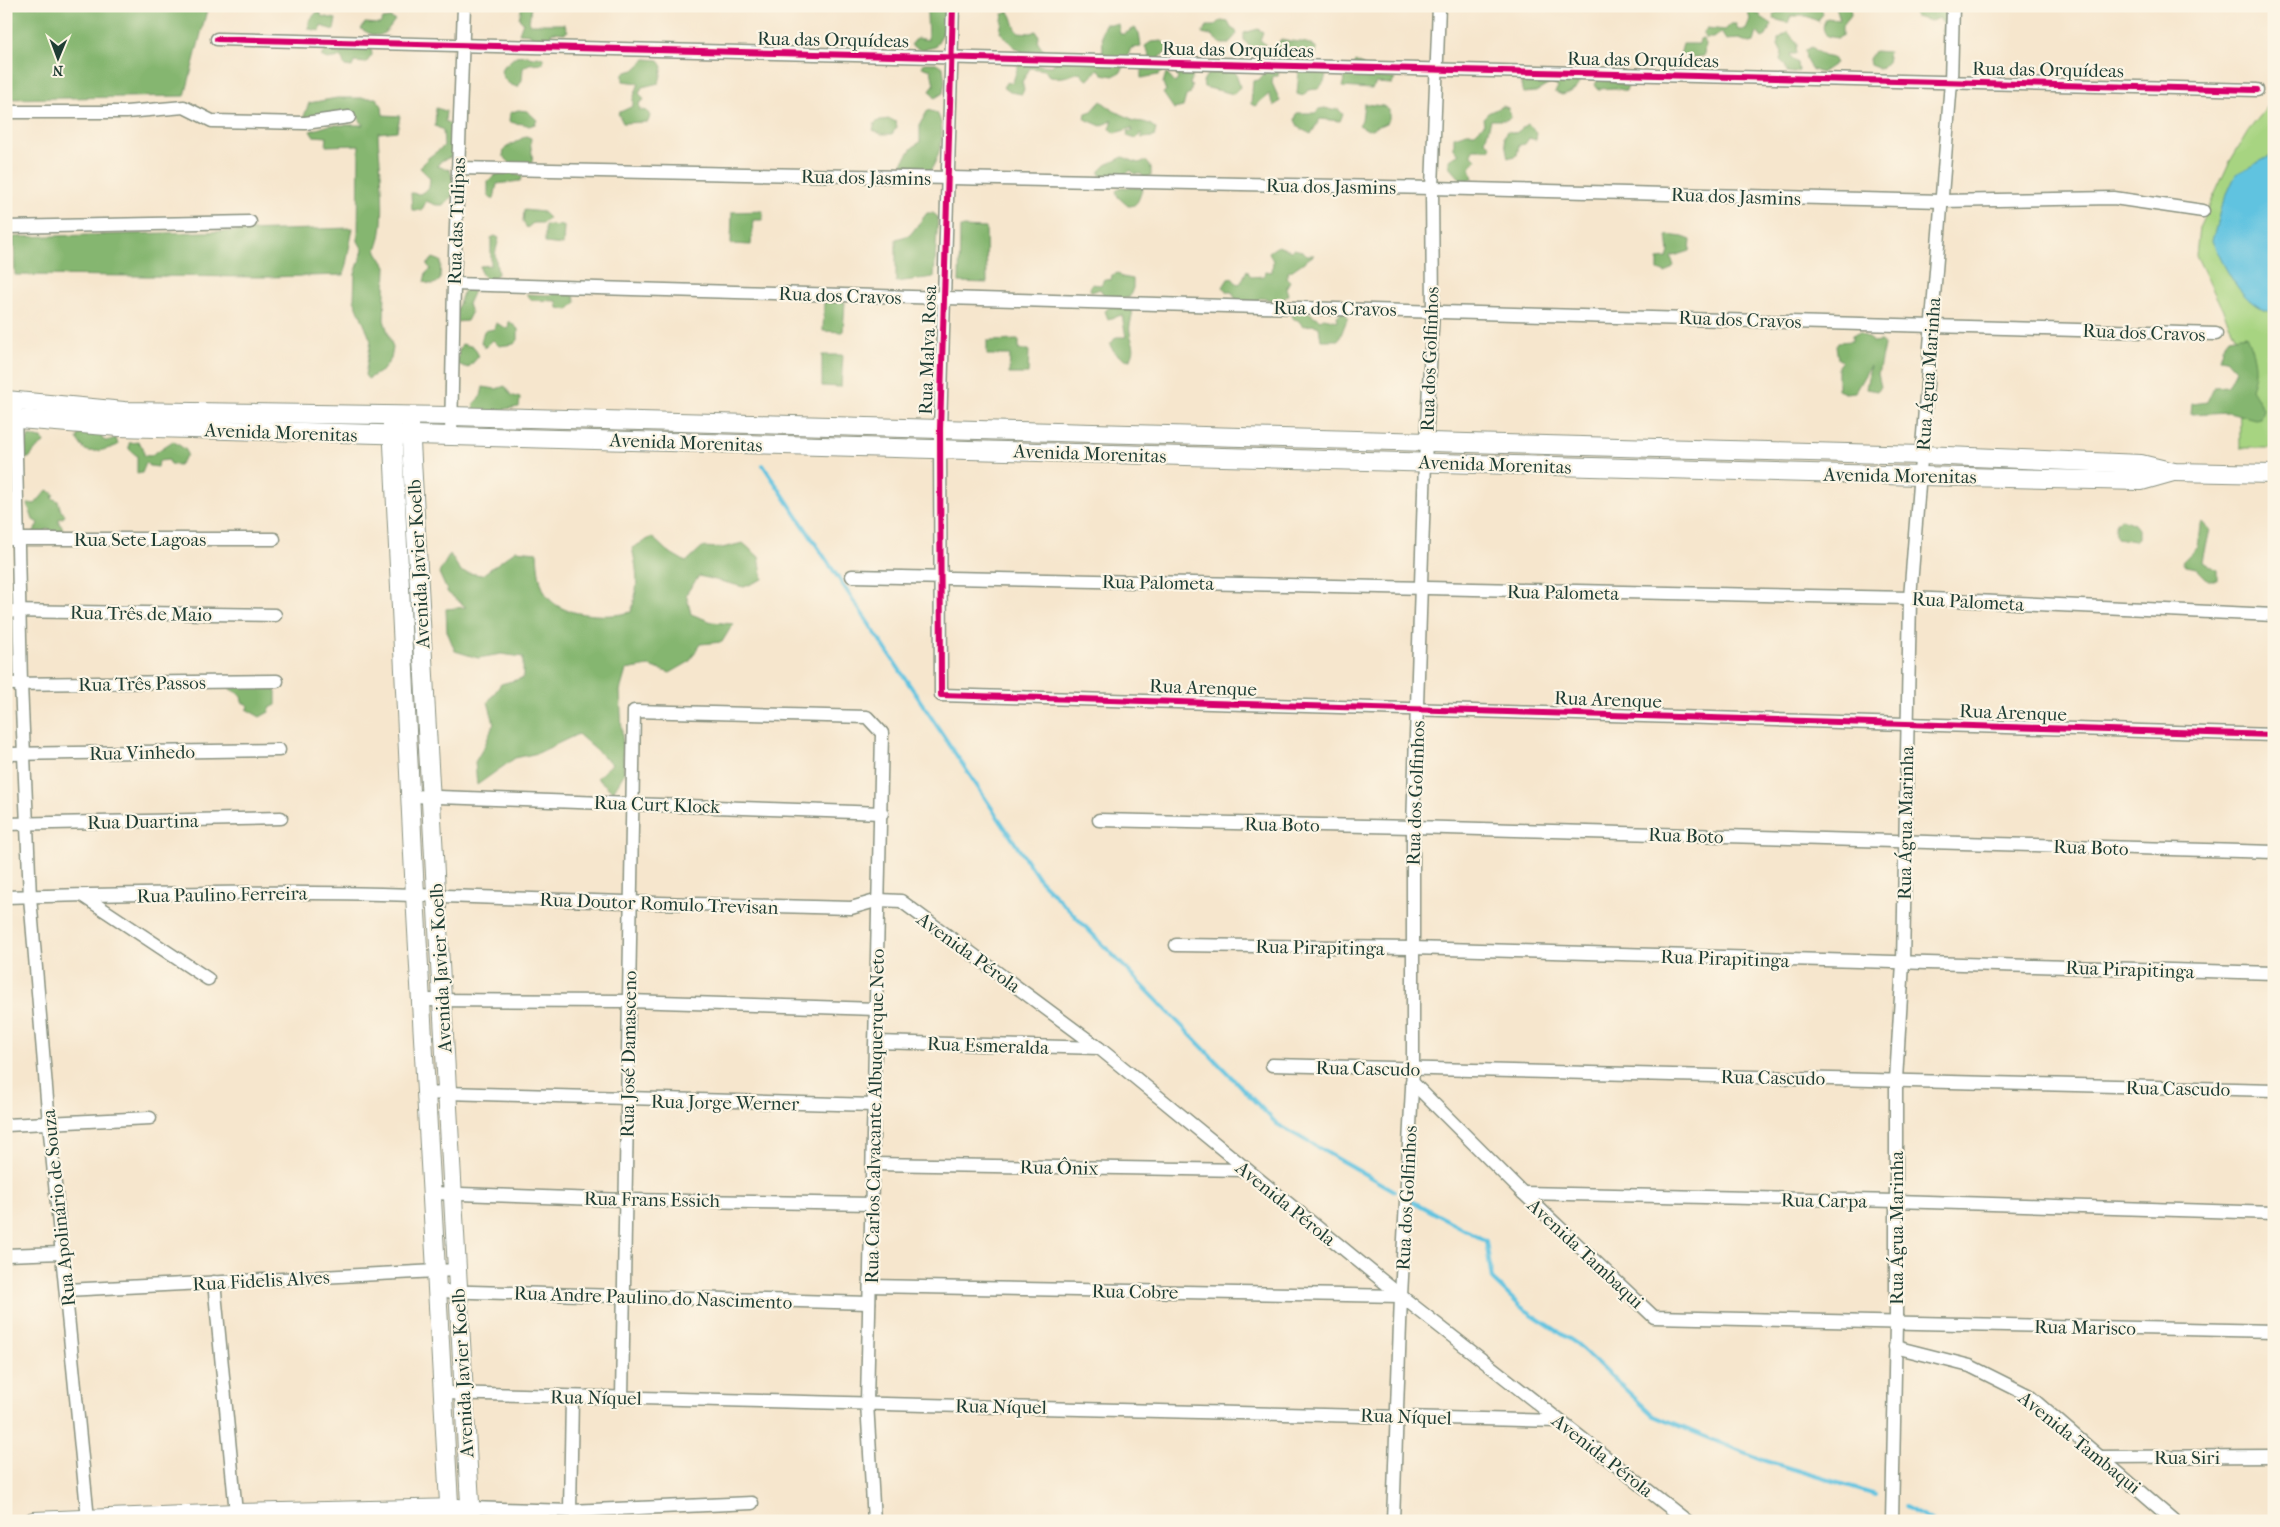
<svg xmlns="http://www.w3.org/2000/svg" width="2280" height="1527" viewBox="0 0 2280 1527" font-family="'IM FELL French Canon',serif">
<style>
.green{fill:#a7d481;stroke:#63885a}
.forest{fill:#85b66f;stroke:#527a52}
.water{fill:#61c3e0;stroke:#40808a}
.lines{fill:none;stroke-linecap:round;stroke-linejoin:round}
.stream{stroke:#61c3e0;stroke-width:4}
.street-casing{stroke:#8a9280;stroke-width:15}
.secondary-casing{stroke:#8a9280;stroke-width:20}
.street{stroke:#fff;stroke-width:12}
.secondary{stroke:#fff;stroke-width:18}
.cycleway-casing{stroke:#fcf5e5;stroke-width:9}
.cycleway{stroke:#d6006c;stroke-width:6}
.labels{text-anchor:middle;stroke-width:4.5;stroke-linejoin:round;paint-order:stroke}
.street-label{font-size:19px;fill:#1f3d34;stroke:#fcf5e5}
</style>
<rect width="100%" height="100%" fill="#fcf5e5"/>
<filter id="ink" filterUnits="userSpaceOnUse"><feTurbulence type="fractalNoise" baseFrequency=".02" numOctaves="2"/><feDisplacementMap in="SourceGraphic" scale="10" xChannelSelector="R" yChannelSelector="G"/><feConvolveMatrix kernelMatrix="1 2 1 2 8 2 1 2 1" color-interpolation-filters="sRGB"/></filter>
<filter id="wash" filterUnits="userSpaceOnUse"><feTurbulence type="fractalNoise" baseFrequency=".0096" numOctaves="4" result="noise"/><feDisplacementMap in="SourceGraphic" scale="20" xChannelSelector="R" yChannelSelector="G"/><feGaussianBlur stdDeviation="1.12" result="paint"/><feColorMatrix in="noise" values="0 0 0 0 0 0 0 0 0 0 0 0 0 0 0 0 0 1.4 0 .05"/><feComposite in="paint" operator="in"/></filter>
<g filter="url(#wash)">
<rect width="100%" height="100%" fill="#f6e6cd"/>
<polygon class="green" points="2274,99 2274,448 2240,448 2239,344 2196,255 2199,228 2229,163 2248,131"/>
<g class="forest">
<polygon points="6,6 208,6 185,96 6,99"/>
<polygon points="522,6 531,6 529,24 564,24 568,31 564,33 552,32 550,39 540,42 533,40 530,34 519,33 523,22 519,18"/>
<polygon points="929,6 945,6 947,26 935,47 921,50 911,45 917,38 928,40 927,14"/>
<polygon points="1746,6 1767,6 1755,9 1756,14 1760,14 1761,17 1772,24 1766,36 1762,38 1757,32 1754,42 1750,43 1739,39 1726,40 1721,32 1713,38 1706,38 1703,34 1707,28 1725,30 1731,24 1736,24 1738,30 1746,30 1750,19"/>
<path d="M1786 6H1802L1804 11C1812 9 1813 4 1821 8L1823 14 1818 20 1820 22 1806 16H1791L1788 23 1774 19 1773 15 1777 12H1784Z"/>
<path d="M1836 6H1850L1851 15 1842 26V36L1837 38 1827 36C1822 29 1822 25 1827 18L1840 20Z"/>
<polygon points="1913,6 1952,6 1945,16 1949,22 1946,34 1941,31 1944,25 1939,18 1931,21 1915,17"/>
<polygon points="317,12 321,13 321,16 336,19 334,30 321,26 320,31 309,29 309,21"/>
<path d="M1009 12C1014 18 1013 25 1018 32L1031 33 1036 31 1039 36 1038 42 1045 52 1041 56 1029 57 1012 45 1000 32 1003 14Z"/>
<path d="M390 18 395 20C384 35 381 41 361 29L365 23 380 24 383 19Z"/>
<polygon points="1221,21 1228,22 1231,28 1236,31 1237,34 1228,44 1221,44 1211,35 1202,34 1207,26 1213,26"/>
<path d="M1105 24H1118L1120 34H1124L1135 28 1139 33 1141 47 1131 48 1121 72 1113 76 1103 74 1098 69 1088 80 1084 78 1080 72C1067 76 1061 80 1048 75L1045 70 1030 68 1022 82 1024 89 1022 94 1010 92 1003 87 1006 83 1013 82 1019 63 1052 66 1055 62 1100 55 1103 51 1102 31Z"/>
<polygon points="1258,29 1263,32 1260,40 1265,44 1265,47 1258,53 1253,51 1244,40 1244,33"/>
<polygon points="1788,32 1797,44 1796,54 1790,54 1792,59 1798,63 1799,71 1794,73 1787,72 1785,65 1780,60 1782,53 1778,45 1778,39"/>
<polygon points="1703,38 1705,44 1704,56 1691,58 1680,55 1683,44 1699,44 1700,39"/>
<path d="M1281 40C1292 42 1312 40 1317 50 1311 63 1292 63 1280 61L1274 54 1279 42Z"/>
<polygon points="1162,41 1170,48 1167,52 1163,54 1160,58 1162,65 1167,69 1158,75 1141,78 1141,72 1150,57 1145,46 1151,42"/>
<polygon points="346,47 371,47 372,55 366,63 354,62 352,67 345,66 341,57 327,59 321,56 329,48 340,54"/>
<polygon points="1812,47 1823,56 1833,58 1836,63 1821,73 1811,69 1806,60 1805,50"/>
<polygon points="1874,51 1889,52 1887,62 1880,69 1870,65 1869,59"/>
<path d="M527 55 531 58 538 56 543 58V63L529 64 523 68 522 80 518 87C508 85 502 79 501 69L516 56Z"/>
<polygon points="646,59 659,60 663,67 659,83 642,87 639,93 644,100 639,103 640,110 647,111 650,116 648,122 623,123 618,113 633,106 633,99 639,83 623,81 623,73 634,70"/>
<polygon points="1355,61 1363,65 1366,75 1395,79 1392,84 1376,83 1372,89 1342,87 1346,72 1351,73"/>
<polygon points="924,63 936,63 943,67 945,82 943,93 935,98 930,91 934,85 931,70 922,67"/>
<polygon points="1223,67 1236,73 1240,87 1234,94 1204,87 1203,81 1210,70"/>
<polygon points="1266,71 1279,71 1278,76 1273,76 1272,83 1280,101 1274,106 1269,94 1255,106 1251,104 1253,81 1259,80"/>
<polygon points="1299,71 1322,71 1326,75 1324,82 1318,89 1308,90 1303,96 1297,94"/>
<polygon points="1166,73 1175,83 1178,79 1176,73 1193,76 1190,84 1192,86 1190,94 1186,96 1183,107 1174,109 1163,93 1166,91 1163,83"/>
<path d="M1527 75 1557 76 1559 80 1568 81 1581 77C1579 89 1572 92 1562 95L1555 92 1558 87 1551 83 1536 92 1524 93 1522 90 1521 80Z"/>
<path d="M1608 76C1614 85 1620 83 1629 82L1626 91 1615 88 1598 89 1595 85 1598 79Z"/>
<path d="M337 98H376L382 106 383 115 400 116 397 131 378 133C379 164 389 222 376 250L386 266 384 320 393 348 391 359 383 370 368 379 365 375 371 341 354 299 355 274 363 250 358 241 359 145 326 146 327 137 313 136 310 131 330 125H363L355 112 303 119 309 103Z"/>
<path d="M1101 101 1114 111 1130 118 1132 121C1143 122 1147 121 1156 129L1154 137 1142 138 1141 133 1136 139 1127 136 1128 131H1133L1132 128 1115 133 1110 129 1113 120 1101 126 1085 119 1086 113 1092 111Z"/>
<polygon points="1364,104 1383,106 1389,110 1389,119 1385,124 1368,130 1359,125 1362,120"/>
<polygon points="1503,106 1508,108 1511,117 1506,120 1491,120 1485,141 1491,146 1489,149 1474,149 1472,151 1472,155 1476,159 1470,167 1473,179 1463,182 1449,166 1449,160 1459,153 1454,149 1454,137 1467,133 1475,133 1484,124 1483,118 1488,113"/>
<path d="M436 108 446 111 445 121 456 128 458 138 451 157 441 161 437 166 450 170C457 189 458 191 444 205H436L426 201 422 210H412L411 193 420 194 429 188 430 178 420 168 428 158 444 146 443 130 435 126Z"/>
<polygon points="1325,108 1332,110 1338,109 1343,114 1340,121 1320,119 1311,134 1299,128 1295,120 1297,113 1315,113 1319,109"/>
<path d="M518 110 527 111 537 120 535 124 529 126C522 122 516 125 509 121L510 113Z"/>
<path d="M928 110 937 113C947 129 940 157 930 171L912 168 902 163 912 148 920 142V124Z"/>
<polygon points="890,119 896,122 897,127 892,134 881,134 873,130 875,123 880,120"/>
<polygon points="1528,124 1537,132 1536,140 1529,138 1525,144 1519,145 1517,155 1508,158 1504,137 1507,131 1516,133"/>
<path d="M526 136 531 138C529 148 535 155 531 165L511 164 503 156 504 149Z"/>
<path d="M1123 157 1138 163 1146 161 1151 167V175L1145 179 1141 174H1134L1131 170C1121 179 1113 178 1100 176V171L1106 165Z"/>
<polygon points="502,173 513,173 523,176 520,181 497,184 494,199 488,196 488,182 495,175"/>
<path d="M1121 187 1143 188C1139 196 1139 207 1128 206L1118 197 1116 191Z"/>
<polygon points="524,210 543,212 549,218 543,223 533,223 527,228 523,222"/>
<polygon points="763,211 762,220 753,220 751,245 731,244 732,212"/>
<polygon points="927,213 933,213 938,217 934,277 896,282 896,239 910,235"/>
<polygon points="545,225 564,226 563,245 545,243"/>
<polygon points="960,227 986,228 987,283 959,282"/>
<polygon points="353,228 344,275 267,277 15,275 14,237"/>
<polygon points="1667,235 1683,237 1691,240 1690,251 1671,257 1674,266 1666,273 1658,270 1658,259 1667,258 1669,252"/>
<polygon points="495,236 499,238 495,254 498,274 492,279 486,279 481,273 480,266 491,265 491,238"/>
<path d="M1278 246 1291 251 1294 249 1302 251 1307 255H1314L1291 271 1288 272 1286 278 1290 281 1286 288 1288 294C1282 306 1271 299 1260 298L1255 302 1236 300 1232 292H1227L1223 287 1228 279 1232 278 1237 284 1241 283 1247 270 1251 277 1264 276 1265 271 1272 272 1273 261 1269 252Z"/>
<path d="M433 258 441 261 440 280C435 285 431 285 424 282L426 273 431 269 427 265Z"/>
<polygon points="1118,273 1122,277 1133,279 1133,288 1129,298 1106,298 1100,289 1092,292 1090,290 1091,284 1101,285 1104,279 1111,280 1112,275"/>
<polygon points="465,287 474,291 468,304 471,313 467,321 455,322 455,315"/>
<polygon points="555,289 573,292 576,302 568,310 558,308 557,301 532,300 526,294 551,295"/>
<polygon points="824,302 845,302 843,332 823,331"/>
<path d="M1111 306 1132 309C1134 317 1128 324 1130 332 1131 343 1138 346 1130 360 1121 359 1114 353 1110 345L1116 337H1126L1122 315 1108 319 1105 311Z"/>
<polygon points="1296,311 1308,312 1320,320 1324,318 1338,321 1337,316 1343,312 1348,317 1339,340 1321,340 1319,327 1314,325 1303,326 1298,320 1294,319 1291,316"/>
<polygon points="509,321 518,329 518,340 514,344 499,346 493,340 485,348 481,342 484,331 494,329 496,323 508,329"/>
<polygon points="1860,332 1873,342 1881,341 1884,345 1878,374 1881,387 1877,391 1866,389 1870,366 1855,392 1845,393 1838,390 1838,366 1842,361 1838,359 1836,346 1838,342 1852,341 1852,336"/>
<path d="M2246 335C2254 354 2259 368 2251 389L2263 409 2260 418 2255 419 2229 412 2191 414 2192 404 2207 402 2214 387 2228 386 2236 370 2226 359 2220 358 2222 347 2229 338Z"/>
<polygon points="1019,340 1019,350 1029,350 1028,374 1009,374 1010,355 987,355 987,341"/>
<polygon points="462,344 474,347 479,356 468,368 457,364 459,351"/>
<polygon points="822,355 843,355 841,387 822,386"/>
<polygon points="505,386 511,395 520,398 519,407 476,413 473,404 481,396 483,387 496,389"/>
<path d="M80 430 102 432V439L106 441 116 438 118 445C112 448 90 455 84 449 82 447 79 442 77 439Z"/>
<polygon points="29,436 42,438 44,443 37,448 29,458 24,458 18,454 18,443 23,440 26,442"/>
<polygon points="173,441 186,450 187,455 179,465 170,464 169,460 159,461 158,467 150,466 146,463 142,473 137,474 137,456 129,449 129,443 138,442 143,447 144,455 150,456"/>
<polygon points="47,490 54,494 52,498 58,501 61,511 65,514 64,517 59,519 59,524 62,526 63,531 58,536 52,530 47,529 44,532 44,537 33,534 38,523 33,520 28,505 29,503 35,504"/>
<path d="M2120 518 2134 524 2138 529V538L2134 541 2117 538C2113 531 2113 524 2120 518Z"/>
<polygon points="2203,522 2210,529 2203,561 2217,570 2217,580 2208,580 2196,568 2185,566 2182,562 2197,547 2200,526"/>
<path d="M652 537 667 551 686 562 702 547 722 548 743 543 759 557 763 579 744 587 699 576 686 594 691 614 712 622 733 624 722 642 700 644 689 662 670 673 649 666 626 670 620 691 624 774 613 792 597 778 612 764 578 734 538 753 515 758 477 785 475 762 485 745 494 723 488 702 501 684 523 678V657L501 654 478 658 455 651 447 631 446 609 466 607 448 593 439 573 450 554 461 572 482 575 516 550 537 552C539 589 544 609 585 614 602 616 615 616 631 612 639 587 638 573 632 548Z"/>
<polygon points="270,685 276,692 276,705 270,708 269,712 260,717 246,709 249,708 248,705 242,702 241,695 230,689 231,687"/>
</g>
<path class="water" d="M2274 154V313C2241 306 2225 267 2212 241L2221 207 2236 174Z"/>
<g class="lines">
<g class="stream">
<polyline points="763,465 1039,879 1277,1124 1394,1191"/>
<polyline points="1412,1201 1486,1241 1492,1279 1521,1307 1577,1344 1654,1416 1763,1460 1876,1494"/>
<polyline points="1904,1507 1932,1521"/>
</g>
</g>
</g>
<g filter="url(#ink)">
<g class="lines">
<g class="street-casing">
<g id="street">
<polyline points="953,6 940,429 941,695 2274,735"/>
<polyline points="217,39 2257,90"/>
<polyline points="6,112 126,112 184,107 212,121 305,123 349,117"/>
<polyline points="459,168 1432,188 1942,201 2114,198 2203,211"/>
<polyline points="6,227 250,222"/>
<polyline points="454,284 2216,334"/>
<polyline points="15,411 21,684 30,897 49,1123 88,1519"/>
<polyline points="451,436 454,284 464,6"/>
<polyline points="6,539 274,539"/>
<polyline points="852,576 1910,598 2274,615"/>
<polyline points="6,611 275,615"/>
<polyline points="6,684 277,681"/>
<polyline points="6,754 279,750"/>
<polyline points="410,796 882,813"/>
<polyline points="1099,820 1413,827 2274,852"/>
<polyline points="6,824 281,818"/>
<polyline points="83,896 208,979"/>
<path d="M6 897C142 894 278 890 414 895 560 900 705 905 851 908L879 900 901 901 1099 1048 1401 1296 1687 1521"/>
<polyline points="1176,945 1412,948 2274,973"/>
<polyline points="421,1000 629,1001 876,1009"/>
<polyline points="876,1042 1099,1048"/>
<polyline points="1272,1065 2274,1090"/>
<polyline points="1412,1082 1523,1193 1654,1317 2274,1331"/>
<polyline points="426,1094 446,1093 874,1105"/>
<polyline points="6,1125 150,1118"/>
<polyline points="873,1164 1246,1170"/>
<polyline points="432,1193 625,1200 872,1204"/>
<polyline points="1523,1193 1896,1201 2274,1213"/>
<polyline points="6,1255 61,1253"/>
<polyline points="214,1282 236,1513"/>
<polyline points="870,1286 1401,1296"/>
<polyline points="66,1290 456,1270"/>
<polyline points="437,1291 869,1303"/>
<polyline points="1895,1347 1970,1366 2028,1395 2174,1521"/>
<polyline points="443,1393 1559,1421"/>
<polyline points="622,1398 634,711 867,717 882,733 867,1403 874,1521"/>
<polyline points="2101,1457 2274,1456"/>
<polyline points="470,1508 570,1511 752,1503"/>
<polyline points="570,1511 572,1397"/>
<polyline points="1393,1521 1401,1296 1413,1069 1413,827 1425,462 1433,310 1432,188 1439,6"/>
<polyline points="1892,1521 1896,1323 1896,1080 1903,963 1910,598 1951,82 1953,6"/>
</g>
</g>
<g class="secondary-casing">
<g id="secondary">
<polyline points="6,400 124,411 451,416 1922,455 2141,464 2174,472 2274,474"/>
<polyline points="6,418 119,427 1921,476 2141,481 2173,472"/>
<polyline points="392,424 415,895 450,1521"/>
<polyline points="410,424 471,1521"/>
<polyline points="33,1521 236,1513 459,1508"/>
</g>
</g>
<use href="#street" class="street"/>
<use href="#secondary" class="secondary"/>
<g class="cycleway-casing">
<g id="cycleway">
<polyline points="953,6 940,429 941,695 2274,735"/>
<polyline points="217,39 2257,90"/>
</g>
</g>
<use href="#cycleway" class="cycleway"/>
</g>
</g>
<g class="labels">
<g class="street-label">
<text transform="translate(833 39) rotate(1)" y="7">Rua das Orquídeas</text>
<text transform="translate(1238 49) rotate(1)" y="7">Rua das Orquídeas</text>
<text transform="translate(1643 59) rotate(1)" y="7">Rua das Orquídeas</text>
<text transform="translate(2048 69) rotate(1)" y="7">Rua das Orquídeas</text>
<text transform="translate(866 177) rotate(1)" y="7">Rua dos Jasmins</text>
<text transform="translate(1331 186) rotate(1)" y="7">Rua dos Jasmins</text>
<text transform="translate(1736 196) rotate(2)" y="7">Rua dos Jasmins</text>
<text transform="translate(456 221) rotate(-88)" y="7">Rua das Tulipas</text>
<text transform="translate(840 295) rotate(2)" y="7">Rua dos Cravos</text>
<text transform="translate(1335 308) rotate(1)" y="7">Rua dos Cravos</text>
<text transform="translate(1740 319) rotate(2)" y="7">Rua dos Cravos</text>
<text transform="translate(2144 332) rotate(2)" y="7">Rua dos Cravos</text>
<text transform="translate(927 350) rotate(-88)" y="7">Rua Malva Rosa</text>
<text transform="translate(1429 359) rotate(-88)" y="7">Rua dos Golfinhos</text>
<text transform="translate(1928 374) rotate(-86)" y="7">Rua Água Marinha</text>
<text transform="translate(281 432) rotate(2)" y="7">Avenida Morenitas</text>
<text transform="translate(686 442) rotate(2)" y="7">Avenida Morenitas</text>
<text transform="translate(1090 453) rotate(2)" y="7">Avenida Morenitas</text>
<text transform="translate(1495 464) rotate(2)" y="7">Avenida Morenitas</text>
<text transform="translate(1900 475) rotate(1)" y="7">Avenida Morenitas</text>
<text x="140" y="546">Rua Sete Lagoas</text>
<text transform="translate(418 564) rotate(-93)" y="7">Avenida Javier Koelb</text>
<text transform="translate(1158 582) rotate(1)" y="7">Rua Palometa</text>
<text transform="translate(1563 592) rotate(1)" y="7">Rua Palometa</text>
<text transform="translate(1968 601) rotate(3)" y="7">Rua Palometa</text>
<text transform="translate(141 613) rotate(1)" y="7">Rua Três de Maio</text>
<text transform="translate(142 683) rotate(-1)" y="7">Rua Três Passos</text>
<text transform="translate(1203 687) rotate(2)" y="7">Rua Arenque</text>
<text transform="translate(1608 699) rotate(2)" y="7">Rua Arenque</text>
<text transform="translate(2013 712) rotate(2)" y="7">Rua Arenque</text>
<text transform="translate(142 752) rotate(-1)" y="7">Rua Vinhedo</text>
<text transform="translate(1415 793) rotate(-88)" y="7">Rua dos Golfinhos</text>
<text transform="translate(657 804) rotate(2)" y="7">Rua Curt Klock</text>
<text transform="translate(143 821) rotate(-1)" y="7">Rua Duartina</text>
<text transform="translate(1905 823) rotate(-89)" y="7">Rua Água Marinha</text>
<text transform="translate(1282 824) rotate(1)" y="7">Rua Boto</text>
<text transform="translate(1686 835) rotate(2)" y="7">Rua Boto</text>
<text transform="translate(2091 847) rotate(2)" y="7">Rua Boto</text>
<text transform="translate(222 894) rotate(-1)" y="7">Rua Paulino Ferreira</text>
<text transform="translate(659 903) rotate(2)" y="7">Rua Doutor Romulo Trevisan</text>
<text transform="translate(1320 947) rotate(1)" y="7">Rua Pirapitinga</text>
<text transform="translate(969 952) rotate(36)" y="7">Avenida Pérola</text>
<text transform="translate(1725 958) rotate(2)" y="7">Rua Pirapitinga</text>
<text transform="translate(440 968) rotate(-93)" y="7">Avenida Javier Koelb</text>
<text transform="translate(2130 969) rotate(2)" y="7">Rua Pirapitinga</text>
<text transform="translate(988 1045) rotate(2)" y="7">Rua Esmeralda</text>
<text transform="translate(628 1054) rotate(-89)" y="7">Rua José Damasceno</text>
<text transform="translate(1368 1068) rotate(1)" y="7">Rua Cascudo</text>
<text transform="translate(1773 1077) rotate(1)" y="7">Rua Cascudo</text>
<text transform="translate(2178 1088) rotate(1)" y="7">Rua Cascudo</text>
<text transform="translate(725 1102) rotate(1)" y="7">Rua Jorge Werner</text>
<text transform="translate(874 1116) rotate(-89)" y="7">Rua Carlos Calvacante Albuquerque Neto</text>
<text transform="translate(1059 1167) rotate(1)" y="7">Rua Ônix</text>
<text transform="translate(1406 1198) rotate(-87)" y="7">Rua dos Golfinhos</text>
<text transform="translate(652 1199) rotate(1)" y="7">Rua Frans Essich</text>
<text transform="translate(1824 1200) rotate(1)" y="7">Rua Carpa</text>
<text transform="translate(1286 1203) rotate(39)" y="7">Avenida Pérola</text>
<text transform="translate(58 1208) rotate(-96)" y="7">Rua Apolinário de Souza</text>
<text transform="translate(1896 1228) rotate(-90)" y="7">Rua Água Marinha</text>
<text transform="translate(1586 1253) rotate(43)" y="7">Avenida Tambaqui</text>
<text transform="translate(261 1280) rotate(-3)" y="7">Rua Fidelis Alves</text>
<text transform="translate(1135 1291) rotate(1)" y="7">Rua Cobre</text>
<text transform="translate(653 1297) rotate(2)" y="7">Rua Andre Paulino do Nascimento</text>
<text transform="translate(2085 1327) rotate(1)" y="7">Rua Marisco</text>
<text transform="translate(462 1373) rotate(-93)" y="7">Avenida Javier Koelb</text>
<text transform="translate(596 1397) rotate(1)" y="7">Rua Níquel</text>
<text transform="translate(1001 1406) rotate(1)" y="7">Rua Níquel</text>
<text transform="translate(1406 1416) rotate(2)" y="7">Rua Níquel</text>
<text transform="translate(2080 1442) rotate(39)" y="7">Avenida Tambaqui</text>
<text transform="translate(1603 1455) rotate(38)" y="7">Avenida Pérola</text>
<text x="2187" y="1464">Rua Siri</text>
</g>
</g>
<rect width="2280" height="1527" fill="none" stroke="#fcf5e5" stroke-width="25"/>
<g transform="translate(58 58) rotate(181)" stroke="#fcf5e5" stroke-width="4" paint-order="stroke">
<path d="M0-4L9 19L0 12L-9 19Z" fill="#1f3d34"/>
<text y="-8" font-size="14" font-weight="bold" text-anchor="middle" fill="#1f3d34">N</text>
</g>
</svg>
